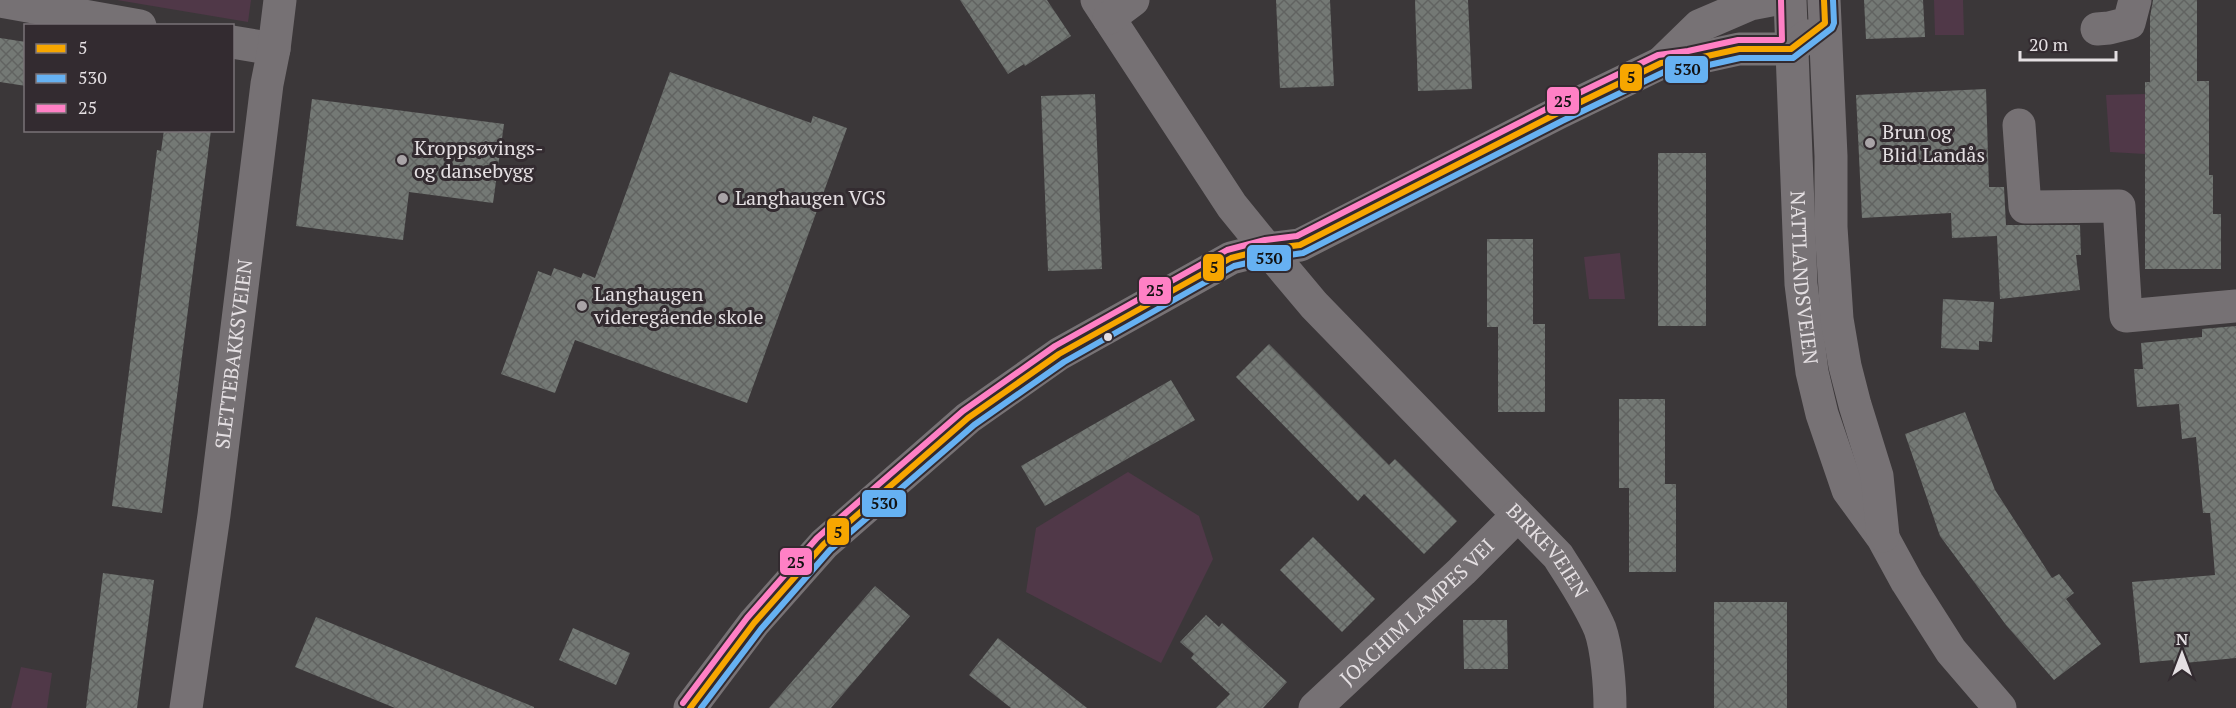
<svg xmlns="http://www.w3.org/2000/svg" width="2236" height="708" viewBox="0 0 2236 708" font-family="'PT Serif',serif">
<style>
.green{fill:#503848}
.building{fill:url(#building-cross-hatch)}
.lines{fill:none;stroke-linecap:round;stroke-linejoin:round}
.minor{stroke:#767174;stroke-width:33}
.major{stroke:#777275;stroke-width:33}
.bus-1-casing{stroke:#332b30;stroke-width:10}
.bus-2-casing{stroke:#332b30;stroke-width:10}
.bus-3-casing{stroke:#332b30;stroke-width:10}
.bus-1{stroke:#f7a600;stroke-width:6}
.bus-2{stroke:#66b1f2;stroke-width:6}
.bus-3{stroke:#ff80c5;stroke-width:6}
.poi-dot{fill:#a9a4a7;stroke:#332b30;stroke-width:2}
.bus-dot{fill:#e4dfe2;stroke:#332b30;stroke-width:2}
.labels{text-anchor:middle;stroke-width:6;stroke-linejoin:round;paint-order:stroke}
.poi-label{font-size:20px;fill:#e4dfe2;stroke:#332b30;text-anchor:start}
.street-label{font-size:20px;fill:#e4dfe2;stroke:#332b30}
.line-badge{stroke:#332b30;stroke-width:2}
.pale-badge-label{font-size:16px;text-anchor:middle;font-weight:bold;fill:#111}
</style>
<defs>
<pattern id="building-cross-hatch" width="8" height="8" patternUnits="userSpaceOnUse" patternTransform="scale(1.5)"><rect width="8" height="8" fill="#747975"/><path d="M0 0l8 8M0 8l8-8" fill="none" stroke="#616361"/></pattern>
</defs>
<rect width="100%" height="100%" fill="#3b3739"/>
<g class="green">
<polygon points="117,0 251,0 248,22"/>
<polygon points="1934,0 1963,0 1964,35 1935,35"/>
<polygon points="2145,94 2145,154 2110,152 2106,95"/>
<polygon points="1620,253 1625,299 1589,299 1584,257"/>
<polygon points="1128,472 1199,516 1213,559 1161,663 1026,592 1036,528"/>
<polygon points="21,667 52,673 47,708 11,708"/>
</g>
<g class="building">
<polygon points="960,0 1047,0 1071,36 1025,66 1024,64 1008,74"/>
<polygon points="1276,0 1330,0 1334,86 1280,88"/>
<polygon points="1415,0 1468,0 1472,89 1418,91"/>
<polygon points="1864,0 1923,0 1925,37 1866,39"/>
<polygon points="2153,0 2197,0 2197,81 2209,81 2209,175 2213,175 2213,214 2221,214 2221,269 2145,269 2145,82 2150,82 2150,17"/>
<polygon points="0,38 26,42 26,86 0,82"/>
<polygon points="670,72 811,123 813,116 847,128 747,403 575,340 555,393 501,374 538,271 551,276 554,268 581,278 583,273 595,278"/>
<polygon points="1986,89 1989,187 2004,187 2006,225 2080,225 2081,255 2076,255 2080,290 2000,299 1997,236 1952,238 1951,213 1862,218 1856,95"/>
<polygon points="1095,94 1102,269 1048,271 1041,96"/>
<polygon points="312,99 504,124 493,203 409,192 403,240 296,226"/>
<polygon points="164,130 211,130 162,513 112,506 157,150 161,151"/>
<rect x="1658" y="153" width="48" height="173"/>
<polygon points="1487,239 1533,239 1533,324 1545,324 1545,412 1498,412 1498,327 1487,327"/>
<polygon points="1943,299 1994,302 1992,342 1979,341 1979,350 1941,348"/>
<polygon points="2236,326 2236,658 2174,664 2173,660 2140,663 2132,582 2215,575 2210,513 2203,513 2196,437 2182,439 2179,404 2137,407 2134,369 2143,369 2141,343 2202,337 2202,329"/>
<polygon points="1269,344 1389,465 1395,459 1457,521 1424,554 1364,494 1358,501 1236,377"/>
<polygon points="1171,380 1195,420 1045,506 1021,466"/>
<polygon points="1619,399 1665,399 1665,484 1676,484 1676,572 1629,572 1629,488 1619,488"/>
<polygon points="1965,412 1995,490 2052,578 2059,574 2074,593 2066,599 2101,644 2054,680 2006,625 1940,536 1905,434"/>
<polygon points="1313,537 1375,599 1342,632 1280,570"/>
<polygon points="103,573 154,580 137,708 86,708"/>
<polygon points="875,586 910,616 831,708 769,708"/>
<rect x="1714" y="602" width="73" height="106"/>
<polygon points="1206,615 1219,627 1222,623 1287,682 1263,708 1216,708 1230,694 1191,658 1194,654 1180,642"/>
<polygon points="316,617 534,707 534,708 395,708 295,667"/>
<polygon points="1463,620 1507,620 1508,669 1464,669"/>
<polygon points="573,628 630,653 616,685 559,660"/>
<polygon points="998,638 1087,708 1011,708 969,675"/>
</g>
<g class="lines">
<g class="minor">
<path id="s1" d="M1097 0 1232 206 1267 249 1314 305 1558 556C1573 580 1589 603 1600 629 1607 648 1610 687 1610 708"/>
<polyline points="0,1 140,26"/>
<polyline points="1109,18 1133,0"/>
<polyline points="2097,29 2109,28 2129,23 2135,0"/>
<polyline points="232,42 274,49"/>
<polyline points="2019,125 2025,207 2119,206 2126,316 2236,306"/>
<path id="s2" d="M186 708 214 515 267 84 274 49 280 0"/>
<path id="s3" d="M1315 708 1462 571 1517 516"/>
</g>
<g class="major">
<path id="s4" d="M1790 0 1801 284 1812 372 1822 414 1848 490 1883 538 1907 582 1951 651 2000 708"/>
<polyline points="1824,0 1831,156 1831,227 1837,319 1845,366 1855,405 1877,476 1883,536"/>
<polyline points="1661,63 1689,60 1739,49 1791,49 1807,36"/>
<polyline points="690,708 754,623 824,544 968,418 1059,354 1231,258 1267,249 1300,245 1558,113 1661,63 1699,26 1750,4 1771,0"/>
</g>
<g class="bus-1-casing">
<polyline id="bus-1" points="690,708 754,623 824,544 968,418 1059,354 1231,258 1267,249 1300,245 1558,113 1661,63 1689,60 1739,49 1791,49 1825,23 1824,0"/>
</g>
<g class="bus-2-casing">
<polyline id="bus-2" points="701,708 761,629 830,550 974,425 1064,362 1234,266 1269,258 1303,253 1562,121 1664,72 1691,69 1740,58 1793,58 1832,28 1834,23 1833,0"/>
</g>
<g class="bus-3-casing">
<polyline id="bus-3" points="683,703 747,618 817,538 963,411 1055,346 1227,250 1265,240 1297,236 1554,105 1658,55 1688,51 1738,40 1782,40 1781,0"/>
</g>
<use href="#bus-1" class="bus-1"/>
<use href="#bus-2" class="bus-2"/>
<use href="#bus-3" class="bus-3"/>
</g>
<g class="poi-dot">
<circle cx="1870" cy="143" r="6"/>
<circle cx="402" cy="160" r="6"/>
<circle cx="723" cy="198" r="6"/>
<circle cx="582" cy="306" r="6"/>
</g>
<circle class="bus-dot" cx="1108" cy="337" r="5"/>
<g class="labels">
<g class="poi-label">
<text x="1882" y="139">Brun og<tspan x="1882" dy="23">Blid Landås</tspan></text>
<text x="414" y="155">Kroppsøvings-<tspan x="414" dy="23">og dansebygg</tspan></text>
<text x="735" y="205">Langhaugen VGS</text>
<text x="594" y="301">Langhaugen<tspan x="594" dy="23">videregående skole</tspan></text>
</g>
<g class="street-label">
<text dy="7" stroke="none"><textPath href="#s4" startOffset="278">NATTLANDSVEIEN</textPath></text>
<text dy="7" stroke="none"><textPath href="#s2" startOffset="357">SLETTEBAKKSVEIEN</textPath></text>
<text dy="7" stroke="none"><textPath href="#s1" startOffset="714">BIRKEVEIEN</textPath></text>
<text dy="7" stroke="none"><textPath href="#s3" startOffset="140">JOACHIM LAMPES VEI</textPath></text>
</g>
</g>
<g class="line-badge">
<rect x="1664" y="55" width="45" height="29" rx="6" fill="#66b1f2"/>
<rect x="1619" y="63" width="24" height="29" rx="6" fill="#f7a600"/>
<rect x="1546" y="86" width="34" height="29" rx="6" fill="#ff80c5"/>
<rect x="1246" y="244" width="46" height="28" rx="6" fill="#66b1f2"/>
<rect x="1202" y="253" width="23" height="29" rx="6" fill="#f7a600"/>
<rect x="1138" y="276" width="34" height="29" rx="6" fill="#ff80c5"/>
<rect x="861" y="489" width="46" height="29" rx="6" fill="#66b1f2"/>
<rect x="826" y="517" width="24" height="29" rx="6" fill="#f7a600"/>
<rect x="779" y="547" width="34" height="29" rx="6" fill="#ff80c5"/>
</g>
<g class="pale-badge-label">
<text x="1687" y="75">530</text>
<text x="1631" y="83">5</text>
<text x="1563" y="107">25</text>
<text x="1269" y="264">530</text>
<text x="1214" y="273">5</text>
<text x="1155" y="296">25</text>
<text x="884" y="509">530</text>
<text x="838" y="538">5</text>
<text x="796" y="568">25</text>
</g>
<rect x="24" y="24" width="210" height="108" fill="#332b30" stroke="#7a7377" stroke-width="1.5"/>
<rect x="36" y="44" width="30" height="9" fill="#f7a600" stroke="#7a7377" stroke-width="1.5"/>
<text x="78" y="54" font-size="18" fill="#e4dfe2">5</text>
<rect x="36" y="74" width="30" height="9" fill="#66b1f2" stroke="#7a7377" stroke-width="1.5"/>
<text x="78" y="84" font-size="18" fill="#e4dfe2">530</text>
<rect x="36" y="104" width="30" height="9" fill="#ff80c5" stroke="#7a7377" stroke-width="1.5"/>
<text x="78" y="114" font-size="18" fill="#e4dfe2">25</text>
<g transform="translate(2182 654)" stroke="#332b30" stroke-width="4.5" paint-order="stroke">
<path d="M0-4.5L10 22L0 15L-10 22Z" fill="#e4dfe2"/>
<text y="-9" font-size="16" font-weight="bold" text-anchor="middle" fill="#e4dfe2">N</text>
</g>
<path d="M2020 51v9h96v-9" fill="none" stroke="#e4dfe2" stroke-width="3"/>
<text x="2029" y="51" font-size="18" fill="#e4dfe2" stroke="#332b30" stroke-width="4.5" paint-order="stroke">20 m</text>
</svg>
